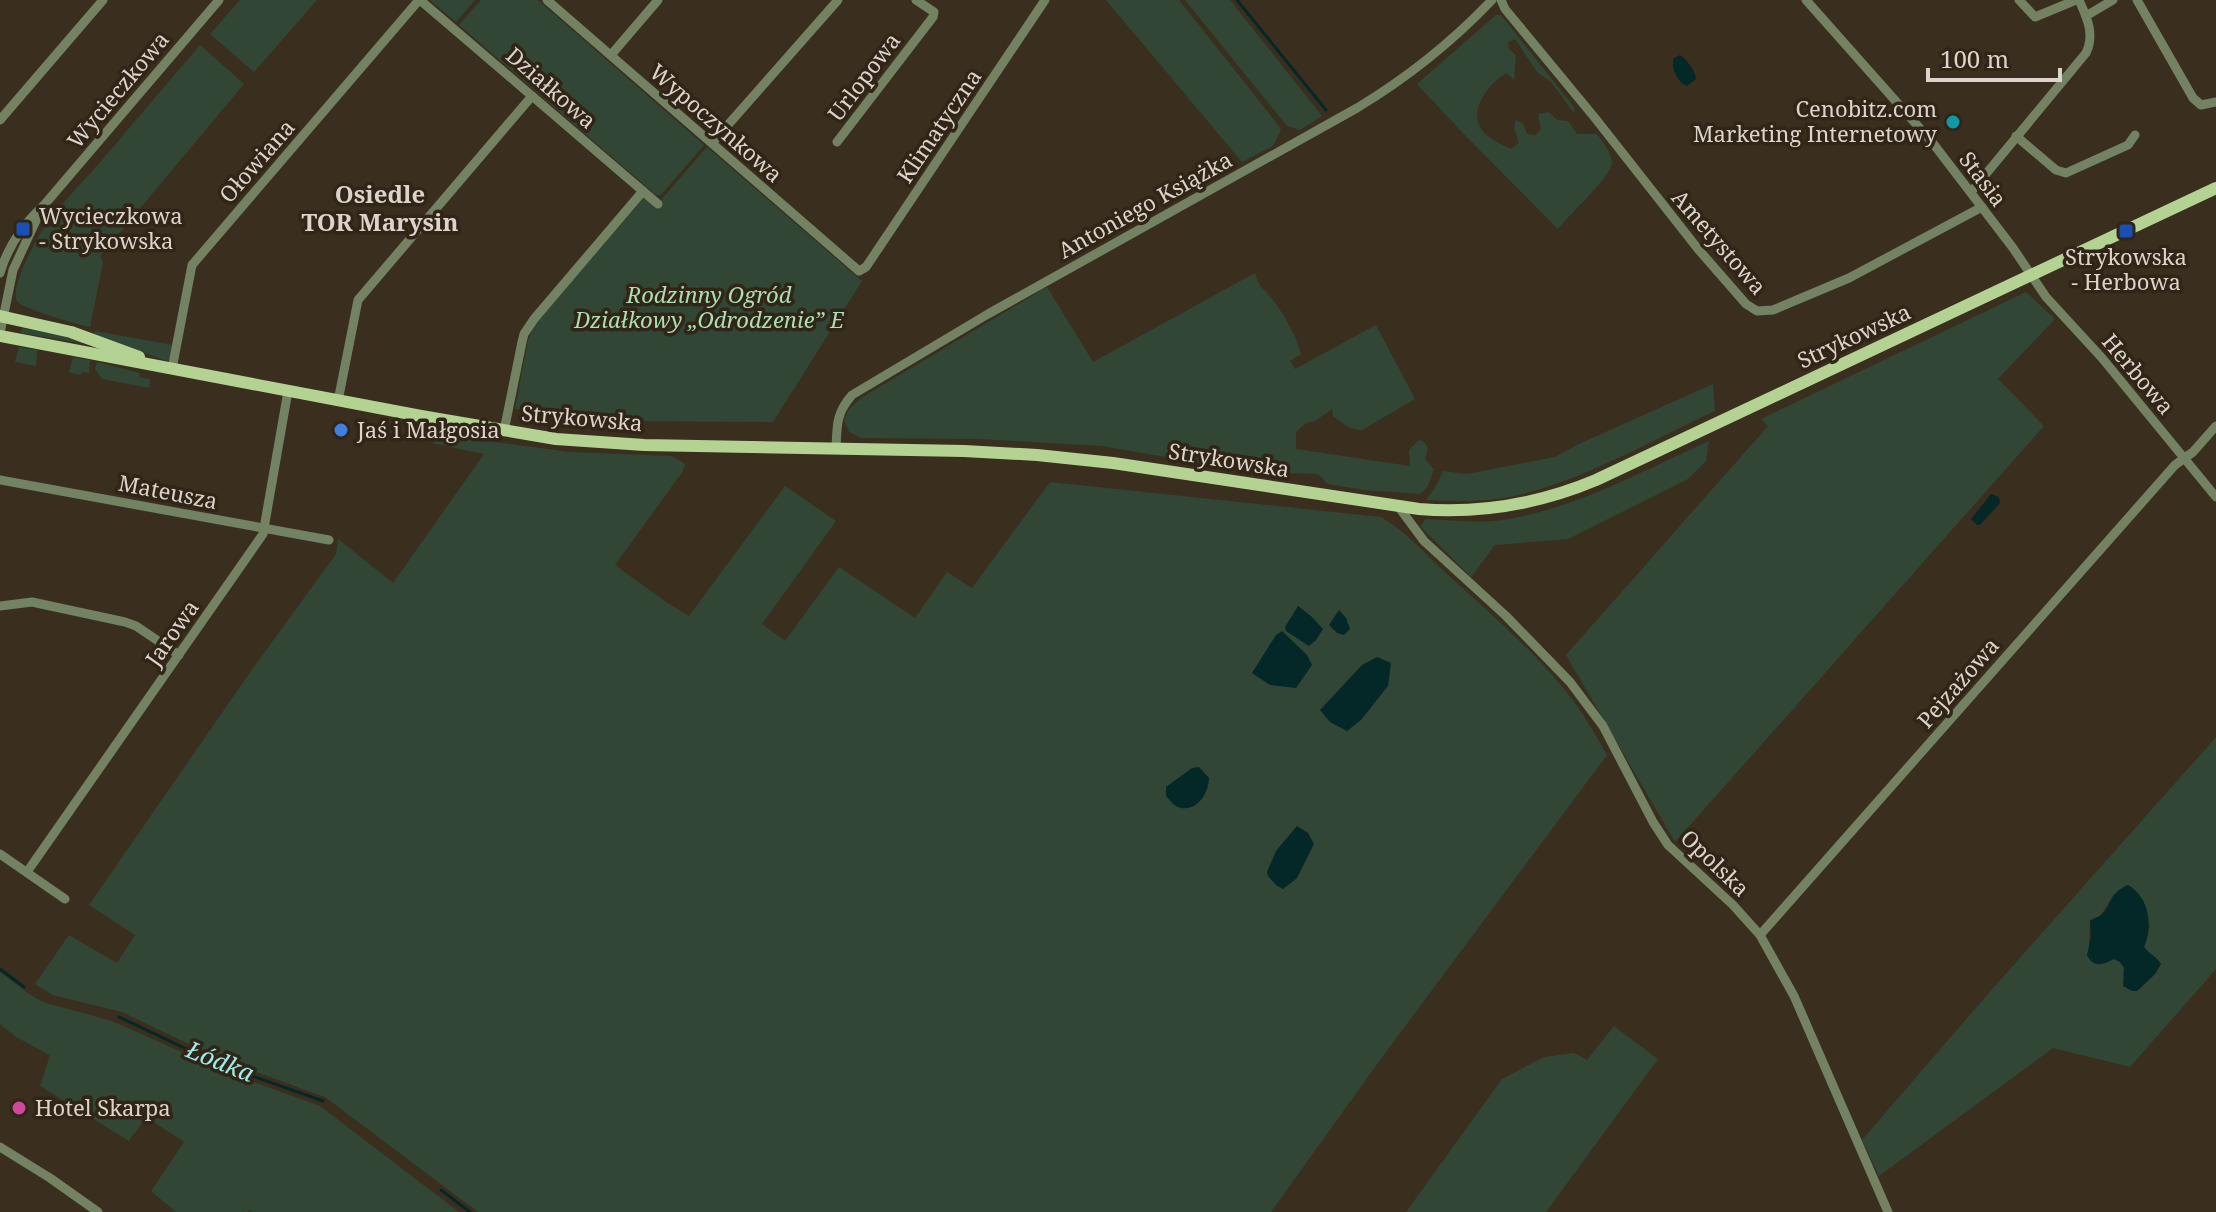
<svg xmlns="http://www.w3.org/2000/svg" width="2216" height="1212" viewBox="0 0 2216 1212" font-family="'Noto Serif',serif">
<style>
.green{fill:#314635;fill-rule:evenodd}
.water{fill:#042728}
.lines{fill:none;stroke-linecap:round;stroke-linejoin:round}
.stream{stroke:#042728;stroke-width:3}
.minor{stroke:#738263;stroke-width:9}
.major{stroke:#b4d393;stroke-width:12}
.culture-dot{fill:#0f9aa8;stroke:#302516;stroke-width:3}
.transit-dot{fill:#1a4fb4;stroke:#302516;stroke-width:3}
.shop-dot{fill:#3f7fe0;stroke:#302516;stroke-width:3}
.hotel-dot{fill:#d1479c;stroke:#302516;stroke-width:3}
.labels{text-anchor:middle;stroke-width:7;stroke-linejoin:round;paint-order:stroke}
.street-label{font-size:22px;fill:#dcd4cb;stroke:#302516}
.poi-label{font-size:22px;fill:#dcd4cb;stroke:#302516;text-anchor:start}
.park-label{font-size:22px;font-style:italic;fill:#aadeb4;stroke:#302516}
.neighbourhood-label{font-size:24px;font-weight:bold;fill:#dcd4cb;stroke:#302516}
.water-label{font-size:24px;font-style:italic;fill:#9cedef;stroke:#302516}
</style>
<rect width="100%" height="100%" fill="#3a2f1f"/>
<g class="green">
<polygon points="240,0 317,0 254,72 210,34"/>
<polygon points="430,0 475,0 456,22"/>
<polygon points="481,0 538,0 704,145 661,195 656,195 459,25"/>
<polygon points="1106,0 1179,0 1279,126 1281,130 1273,146 1242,162"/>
<polygon points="1185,0 1230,0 1322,116 1300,130 1287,126"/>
<path d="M1496 15H1501L1509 25 1574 107 1575 114 1551 82 1537 72 1515 39 1508 42 1509 49 1516 55 1514 80 1506 73C1490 83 1470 107 1480 127 1486 138 1501 144 1511 149L1519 143 1514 128 1516 120 1523 124 1527 134 1536 135 1541 129 1538 114 1549 112 1557 120 1568 121 1577 134H1597C1602 141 1612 153 1612 163 1612 175 1568 216 1558 229L1459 129 1417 84Z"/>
<path d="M200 45 244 84 100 256 103 262 90 327C79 325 20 308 17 301 10 286 36 240 44 228 59 206 79 186 96 167 131 126 165 86 200 45Z"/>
<polygon points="707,147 862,281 773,422 606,421 515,409 528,340 535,323 644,197 655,207"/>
<path d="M1255 273C1260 290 1264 288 1273 300 1285 316 1296 335 1301 354L1290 361 1295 369 1376 325 1415 399 1362 430C1350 430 1342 423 1333 416L1332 409 1315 421 1306 423 1296 432V449L1410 466 1409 450 1419 440 1424 442 1428 448 1425 459 1434 469 1428 486 1421 494 1364 490 1328 484 1318 474 1254 472 1102 446 980 439 860 438 849 432 844 420 849 409 861 398 1047 287 1093 362Z"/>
<polygon points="2026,292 2055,319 1998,379 2044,426 1675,842 1566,655 1768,426 1761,419"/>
<polygon points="22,328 65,336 92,345 21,333"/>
<polygon points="95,331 173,345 170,360 167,361 94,335"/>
<polygon points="19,347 37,350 36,366 15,362"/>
<polygon points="73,357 90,360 89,373 82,372 81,375 69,372"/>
<polygon points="97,362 140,373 139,377 150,379 149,388 102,379 95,369"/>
<path d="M1713 384 1715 411C1655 439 1594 474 1530 492 1496 502 1461 502 1426 500L1435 488 1443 471 1467 474 1555 457 1581 443Z"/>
<path d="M443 435 570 452 672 456 685 464 683 471 615 565 666 602 689 616 785 486 836 521 762 624 785 641 839 567 915 618 947 572 972 588 1050 482 1381 517C1407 532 1424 553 1446 573 1486 610 1529 646 1564 689 1581 709 1594 732 1607 755L1380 1060 1271 1212H478L325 1097 220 1059 122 1012 53 995 35 984 69 935 117 963 135 935 89 905 253 668 336 554 338 539 393 583 484 454 432 443Z"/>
<path d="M1709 441 1706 461 1688 479 1568 539 1495 545 1471 577 1420 526 1426 519C1448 520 1472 523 1494 521 1570 512 1640 472 1709 441Z"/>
<path d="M2216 737V969L2130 1067 2053 1048 1879 1176 1862 1140 1987 995ZM2114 894 2150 926 2144 947 2161 964 2155 974 2137 991 2120 962 2089 945 2090 921 2101 915Z"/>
<polygon points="0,972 32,996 46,1003 112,1021 231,1074 320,1106 459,1212 252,1212 249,1210 247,1212 176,1212 151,1191 184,1142 146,1117 129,1141 40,1086 50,1055 16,1037 0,1024"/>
<polygon points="1614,1026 1658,1059 1546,1212 1406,1212 1502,1079 1544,1057 1574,1053 1587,1060"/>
</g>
<g class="water">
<path d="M1680 55C1687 60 1695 70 1696 79L1687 86C1678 83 1670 68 1674 58Z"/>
<polygon points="1991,494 1999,497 2000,503 1980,525 1977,525 1971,519"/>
<polygon points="1298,606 1311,616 1323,629 1316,640 1309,646 1286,631 1285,627"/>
<polygon points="1339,610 1346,618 1350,629 1344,635 1337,633 1329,625"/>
<polygon points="1282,631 1307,655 1312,665 1296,688 1270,685 1252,673 1276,635"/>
<polygon points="1377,657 1391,663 1388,686 1361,720 1347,731 1330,722 1320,710 1362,665"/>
<path d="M1199 767 1209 778C1209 792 1198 811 1181 808 1174 807 1170 800 1166 796V787L1192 768Z"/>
<polygon points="1297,826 1308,833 1314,844 1297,878 1283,889 1276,885 1268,876 1267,872 1276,851"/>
<path d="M2128 885C2150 898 2153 927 2144 947 2150 955 2156 956 2161 964L2155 974 2137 991H2132L2123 986 2124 967 2120 962 2114 959C2103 965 2093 968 2087 955L2091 937 2090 921C2093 918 2098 918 2101 915 2113 905 2108 893 2128 885Z"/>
</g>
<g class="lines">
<g class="stream">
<polyline points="1237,0 1326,110"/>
<polyline points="0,969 24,987"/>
<polyline points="119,1017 216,1063 323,1101"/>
<polyline points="441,1190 470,1212"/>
</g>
<g class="minor">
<polyline points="420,0 658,204"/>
<polyline points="547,0 859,271 866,267 1045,0"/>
<polyline points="1501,0 1505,9 1595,118 1698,249 1746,304 1757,311 1773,310 1849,278 1982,207"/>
<polyline points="1806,0 1932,142 2013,248 2046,297 2102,358 2216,497"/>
<polyline points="2019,0 2035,17 2076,0"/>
<polyline points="2137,0 2193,98 2201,105 2216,102"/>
<polyline points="2086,16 2113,0"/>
<polyline points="611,55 658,0"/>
<polyline points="0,120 103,0"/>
<polyline points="2016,136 2056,170 2066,173 2128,145 2135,135"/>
<polyline points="837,142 933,17 934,12 916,0"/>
<polyline points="712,143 838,0"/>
<path d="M1971 192 2086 53C2095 34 2087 18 2079 0"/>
<path d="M0 273C8 246 24 223 45 204L219 0"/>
<polyline points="0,333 13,270 39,214"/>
<polyline points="172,369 192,265 419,0"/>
<polyline points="338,401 358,300 532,96"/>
<polyline points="504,431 522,342 524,334 534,319 643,191"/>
<path d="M836 448C837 426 836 413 852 395L988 314 1357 108C1407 78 1452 42 1492 0"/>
<polyline points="0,480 329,540"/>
<polyline points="1398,506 1424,541 1506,616 1570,682 1603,726 1653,822 1668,845 1733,905 1760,935 1794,996 1888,1212"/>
<polyline points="0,606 32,602 125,622 136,626 179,655"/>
<polyline points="0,854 65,899"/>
<polyline points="27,872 263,534 288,391"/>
<polyline points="1760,935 2175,465 2193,452 2216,426"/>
<polyline points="0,1147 50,1178 98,1212"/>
</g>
<g class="major">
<polyline points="0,316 71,332 139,357"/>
<path d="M0 336 421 416 556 439 644 445 964 451 1037 455 1113 463 1419 509C1481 514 1539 504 1596 480L2216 188"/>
</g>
</g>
<circle class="culture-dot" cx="1953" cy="122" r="8"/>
<g class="transit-dot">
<rect x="15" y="221" width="16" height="16" rx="4"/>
<rect x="2118" y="223" width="16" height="16" rx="4"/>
</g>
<circle class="shop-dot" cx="341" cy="430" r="8"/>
<circle class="hotel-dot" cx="19" cy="1108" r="8"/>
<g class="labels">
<g class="street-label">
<text transform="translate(864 77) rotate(-53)" y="8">Urlopowa</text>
<text transform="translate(551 88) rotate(41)" y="8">Działkowa</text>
<text transform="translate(118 90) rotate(-50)" y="8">Wycieczkowa</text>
<text transform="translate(716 123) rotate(41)" y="8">Wypoczynkowa</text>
<text transform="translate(939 126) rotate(-56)" y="8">Klimatyczna</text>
<text transform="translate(257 161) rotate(-49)" y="8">Ołowiana</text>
<text transform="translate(1983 179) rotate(53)" y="8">Stasia</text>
<text transform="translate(1145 205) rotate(-29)" y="8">Antoniego Książka</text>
<text transform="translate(1719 242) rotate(49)" y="8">Ametystowa</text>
<text transform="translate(1854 336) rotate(-25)" y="8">Strykowska</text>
<text transform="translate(2138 374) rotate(50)" y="8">Herbowa</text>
<text transform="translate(582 418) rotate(5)" y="8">Strykowska</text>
<text transform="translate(1229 460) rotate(9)" y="8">Strykowska</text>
<text transform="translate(168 492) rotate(11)" y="8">Mateusza</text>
<text transform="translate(172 633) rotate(-55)" y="8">Jarowa</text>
<text transform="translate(1958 683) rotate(-49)" y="8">Pejzażowa</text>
<text transform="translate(1715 863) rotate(44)" y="8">Opolska</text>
</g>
<g class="poi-label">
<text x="1937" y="117" text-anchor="end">Cenobitz.com<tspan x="1937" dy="25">Marketing Internetowy</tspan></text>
<text x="39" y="224">Wycieczkowa<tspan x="39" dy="25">- Strykowska</tspan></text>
<text x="2126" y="265" text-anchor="middle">Strykowska<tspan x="2126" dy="25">- Herbowa</tspan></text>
<text x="357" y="438">Jaś i Małgosia</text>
<text x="35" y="1116">Hotel Skarpa</text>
</g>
<g class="park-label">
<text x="709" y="303">Rodzinny Ogród<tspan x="709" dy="25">Działkowy „Odrodzenie” E</tspan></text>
</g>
<g class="neighbourhood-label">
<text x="380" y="203">Osiedle<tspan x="380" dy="28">TOR Marysin</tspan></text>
</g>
<g class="water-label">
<text transform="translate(220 1062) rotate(22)" y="8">Łódka</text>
</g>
</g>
<path d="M1928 68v12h132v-12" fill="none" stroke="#dcd4cb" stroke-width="4"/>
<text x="1940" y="68" font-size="24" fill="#dcd4cb" stroke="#302516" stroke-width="6" paint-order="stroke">100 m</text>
</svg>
